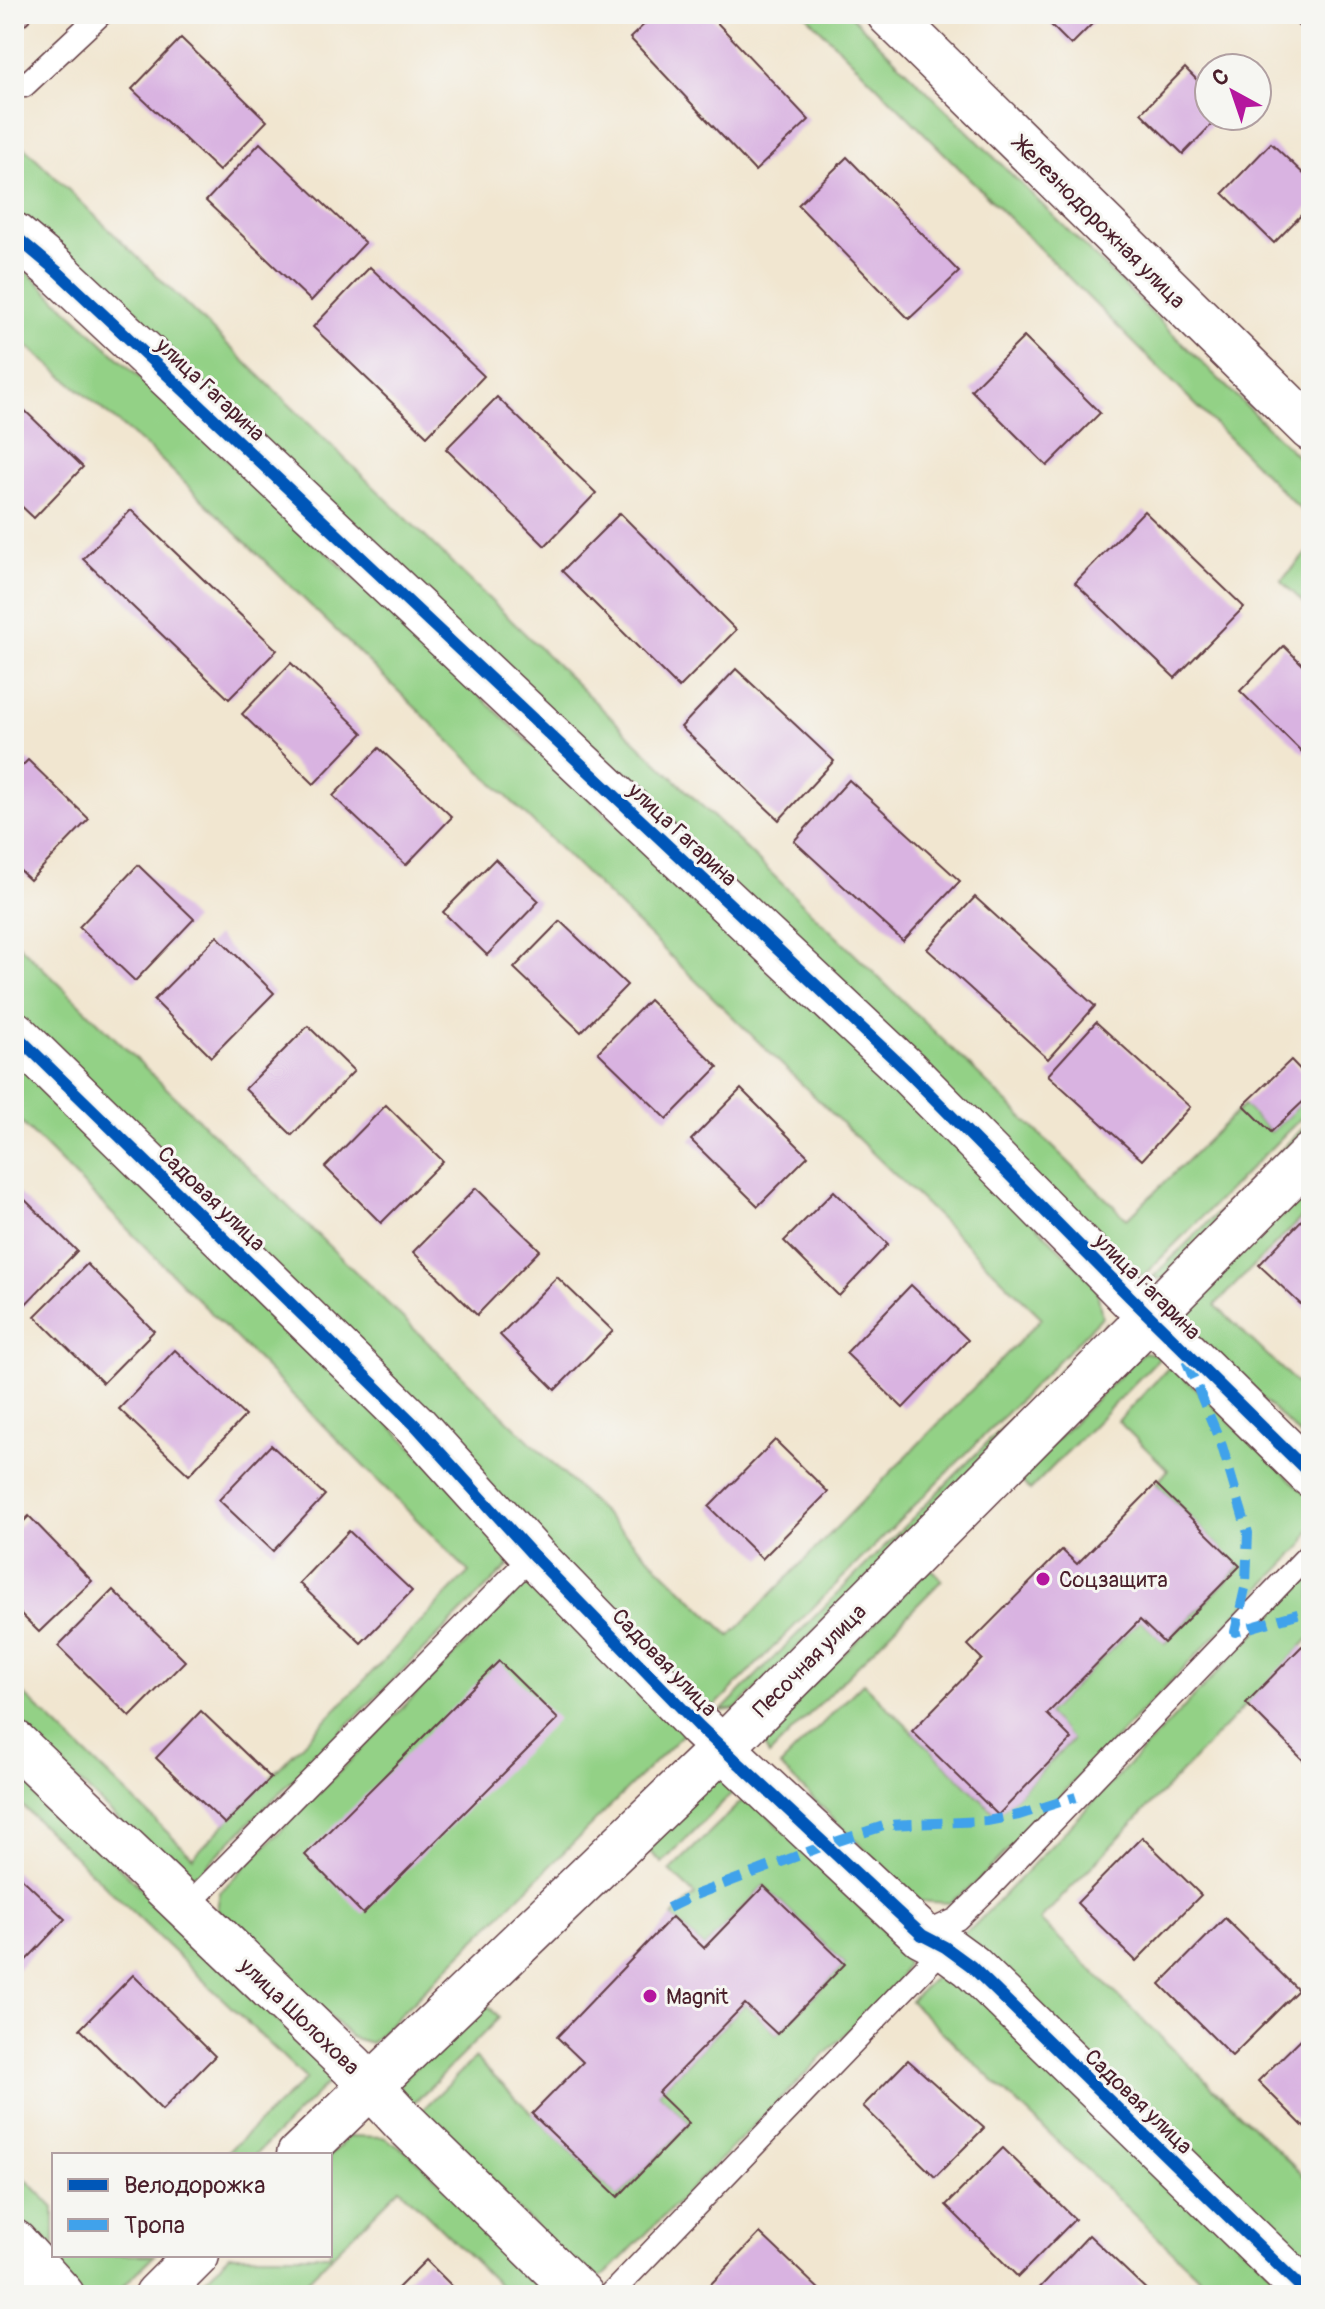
<svg xmlns="http://www.w3.org/2000/svg" width="1325" height="2309" viewBox="0 0 1325 2309" font-family="Pangolin,sans-serif">
<style>
.green{fill:#93d186;stroke:#6e7858;stroke-width:2}
.building{fill:#d9b3e1}
.lines{fill:none;stroke-linecap:round;stroke-linejoin:round}
.service-casing{stroke:#633d44;stroke-width:25}
.minor-casing{stroke:#633d44;stroke-width:47}
.tertiary-casing{stroke:#633d44;stroke-width:47}
.service{stroke:#fff;stroke-width:22}
.minor{stroke:#fff;stroke-width:44}
.tertiary{stroke:#fff;stroke-width:44}
.quiet{stroke:#40a2eb;stroke-width:10;stroke-dasharray:20 10;stroke-linecap:butt}
.cycleway-casing{stroke:#f6f6f2;stroke-width:17}
.cycleway{stroke:#0057b8;stroke-width:12}
.poi-dot{fill:#b5179e;stroke:#f6f6f2;stroke-width:3}
.labels{text-anchor:middle;stroke-width:6;stroke-linejoin:round;paint-order:stroke}
.street-label{font-size:22px;fill:#4a1f2b;stroke:#f6f6f2}
.poi-label{font-size:22px;fill:#4a1f2b;stroke:#f6f6f2;text-anchor:start}
</style>
<rect width="100%" height="100%" fill="#f6f6f2"/>
<filter id="ink" filterUnits="userSpaceOnUse"><feTurbulence type="fractalNoise" baseFrequency=".0125" numOctaves="2"/><feDisplacementMap in="SourceGraphic" scale="16" xChannelSelector="R" yChannelSelector="G"/><feConvolveMatrix kernelMatrix="1 2 1 2 8 2 1 2 1" color-interpolation-filters="sRGB"/></filter>
<filter id="wash" filterUnits="userSpaceOnUse"><feTurbulence type="fractalNoise" baseFrequency=".006" numOctaves="4" result="noise"/><feDisplacementMap in="SourceGraphic" scale="32" xChannelSelector="R" yChannelSelector="G"/><feGaussianBlur stdDeviation="1.8" result="paint"/><feColorMatrix in="noise" values="0 0 0 0 0 0 0 0 0 0 0 0 0 0 0 0 0 1.4 0 .05"/><feComposite in="paint" operator="in"/></filter>
<g filter="url(#wash)">
<rect width="100%" height="100%" fill="#f1e6d0"/>
<g class="green">
<polygon points="805,14 849,14 1311,470 1311,520"/>
<polygon points="14,137 1127,1219 1244,1105 1271,1132 1311,1094 1311,1108 1143,1276 1124,1266 64,255 14,211"/>
<polygon points="14,260 899,1088 1096,1285 1102,1317 713,1708 694,1700 14,1014 14,940 730,1636 1042,1318 154,453 14,335"/>
<polygon points="1311,548 1311,610 1281,581"/>
<polygon points="14,1052 508,1542 508,1566 196,1876 163,1862 14,1720 14,1685 193,1857 469,1572 14,1115"/>
<polygon points="1311,1120 1311,1132 1164,1279 1152,1278"/>
<polygon points="1311,1180 1311,1208 1215,1305 1311,1397 1311,1446 1186,1325 1186,1305"/>
<polygon points="1106,1323 1103,1342 736,1709 721,1711"/>
<polygon points="1143,1352 1162,1355 1030,1490 1018,1478"/>
<polygon points="1171,1365 1307,1495 1311,1526 1303,1545 975,1884 949,1903 917,1901 780,1766 863,1683 997,1815 1072,1740 1047,1714 1140,1620 1165,1643 1240,1567 1156,1484 1168,1470 1118,1421"/>
<polygon points="930,1568 942,1580 769,1755 760,1737"/>
<polygon points="1311,1575 1311,1637 1040,1920 1311,2183 1311,2277 956,1936 974,1926"/>
<polygon points="526,1583 541,1585 685,1732 371,2043 351,2037 217,1909 220,1892"/>
<polygon points="14,1765 335,2076 255,2155 224,2155 306,2079 14,1798"/>
<polygon points="720,1772 738,1787 662,1863 643,1845"/>
<polygon points="748,1795 899,1946 906,1964 898,1981 607,2273 599,2278 588,2277 418,2114 475,2058 618,2197 689,2123 658,2093 745,2004 777,2034 845,1964 764,1886 704,1948 672,1917 695,1895 670,1871"/>
<polygon points="942,1971 968,1979 1295,2295 1218,2295 910,2001"/>
<polygon points="485,2002 499,2018 411,2106 400,2092 400,2082"/>
<polygon points="349,2136 383,2137 412,2155 556,2295 509,2295 400,2188 293,2295 190,2295 230,2255 330,2255 330,2156"/>
<polygon points="14,2167 54,2208 54,2255 155,2255 114,2295 75,2295 14,2224"/>
</g>
<g id="blocks">
<g class="building">
<polygon points="14,14 36,14 16,33"/>
<polygon points="655,14 709,14 809,120 755,171 630,38"/>
<polygon points="1040,14 1102,14 1071,45"/>
<polygon points="1285,14 1311,14 1311,24 1304,31"/>
<polygon points="181,38 267,121 219,171 132,89"/>
<polygon points="1185,68 1209,92 1209,116 1220,116 1183,154 1141,113"/>
<polygon points="260,143 365,243 311,301 206,201"/>
<polygon points="1271,143 1311,181 1311,205 1274,243 1223,193"/>
<polygon points="847,157 959,272 909,319 798,205"/>
<polygon points="370,267 484,376 427,436 313,327"/>
<polygon points="1024,337 1100,413 1047,466 971,390"/>
<polygon points="497,397 596,493 545,546 446,449"/>
<polygon points="14,400 83,467 34,518 14,499"/>
<polygon points="131,510 277,650 229,699 83,559"/>
<polygon points="1144,511 1244,607 1175,678 1075,583"/>
<polygon points="620,513 736,630 679,688 562,571"/>
<polygon points="1284,646 1311,673 1311,745 1303,753 1240,691"/>
<polygon points="291,663 363,733 314,784 242,714"/>
<polygon points="736,669 834,761 779,820 681,727"/>
<polygon points="379,748 452,817 406,865 333,796"/>
<polygon points="28,760 89,819 30,880 14,865 14,774"/>
<polygon points="849,780 960,881 903,941 794,841"/>
<polygon points="495,859 539,901 487,955 443,912"/>
<polygon points="138,865 194,919 135,981 79,927"/>
<polygon points="975,897 1095,1006 1048,1059 927,949"/>
<polygon points="560,921 627,985 581,1032 514,968"/>
<polygon points="217,936 274,993 211,1057 154,1000"/>
<polygon points="649,1000 718,1067 667,1119 598,1052"/>
<polygon points="1096,1022 1190,1107 1142,1160 1048,1075"/>
<polygon points="308,1026 354,1071 292,1135 245,1089"/>
<polygon points="1291,1060 1311,1081 1311,1094 1271,1132 1244,1105"/>
<polygon points="741,1089 808,1156 758,1206 691,1140"/>
<polygon points="386,1105 443,1161 381,1223 325,1167"/>
<polygon points="476,1188 540,1250 477,1315 413,1252"/>
<polygon points="14,1189 77,1251 19,1311 14,1307"/>
<polygon points="834,1191 888,1244 839,1296 784,1241"/>
<polygon points="1311,1210 1311,1314 1259,1265"/>
<polygon points="87,1264 154,1331 103,1383 35,1316"/>
<polygon points="557,1277 613,1331 555,1390 500,1335"/>
<polygon points="911,1285 968,1340 903,1408 846,1353"/>
<polygon points="175,1350 245,1416 189,1475 119,1409"/>
<polygon points="775,1440 828,1492 762,1559 709,1507"/>
<polygon points="271,1445 325,1495 273,1551 219,1500"/>
<polygon points="1156,1484 1240,1566 1164,1643 1140,1620 1047,1714 1072,1739 998,1815 912,1731 982,1659 968,1645 1062,1550 1077,1564"/>
<polygon points="29,1516 92,1581 39,1632 14,1607 14,1531"/>
<polygon points="349,1531 412,1591 361,1643 299,1583"/>
<polygon points="113,1590 185,1661 130,1717 58,1646"/>
<polygon points="1302,1646 1311,1655 1311,1768 1246,1703"/>
<polygon points="499,1661 558,1719 363,1914 305,1855"/>
<polygon points="201,1711 271,1778 225,1824 156,1758"/>
<polygon points="1142,1837 1201,1895 1136,1961 1077,1903"/>
<polygon points="14,1871 65,1919 14,1973"/>
<polygon points="764,1886 845,1964 777,2034 745,2004 658,2093 689,2123 618,2197 532,2114 583,2062 557,2037 672,1917 704,1948"/>
<polygon points="1225,1918 1298,1990 1232,2056 1160,1984"/>
<polygon points="133,1975 215,2056 162,2110 80,2029"/>
<polygon points="1311,2029 1311,2134 1258,2081"/>
<polygon points="908,2060 984,2128 935,2177 863,2106"/>
<polygon points="1003,2148 1075,2219 1018,2277 946,2205"/>
<polygon points="760,2233 822,2292 819,2295 716,2295 708,2287"/>
<polygon points="1089,2235 1152,2295 1033,2295"/>
<polygon points="426,2260 461,2295 391,2295"/>
</g>
</g>
</g>
<g filter="url(#ink)">
<use href="#blocks" fill-opacity="0" stroke="#633d44" stroke-width="2"/>
<g class="lines">
<g class="service-casing">
<g id="service">
<polyline points="14,77 24,86 101,14"/>
<polyline points="186,1907 533,1555"/>
<polyline points="922,1935 957,1919 988,1889 1311,1552"/>
<polyline points="610,2295 945,1947"/>
</g>
</g>
<g class="minor-casing">
<g id="minor">
<polyline points="14,235 58,272 905,1069 1129,1296 1311,1475"/>
<polyline points="14,1033 416,1426 533,1555 700,1727 922,1935 945,1947 971,1966 1309,2295"/>
<polyline points="14,1742 353,2067 404,2122 581,2295"/>
<polyline points="299,2155 723,1747 1311,1155"/>
<polyline points="14,2242 62,2295"/>
<polyline points="157,2295 197,2255"/>
</g>
</g>
<g class="tertiary-casing">
<polyline id="tertiary" points="889,14 1311,429"/>
</g>
<use href="#service" class="service"/>
<use href="#minor" class="minor"/>
<use href="#tertiary" class="tertiary"/>
<g class="quiet">
<polyline points="1186,1360 1222,1446 1248,1533 1246,1584 1235,1632 1311,1610"/>
<polyline points="668,1908 695,1895 826,1845 887,1825 987,1821 1019,1815 1076,1797"/>
</g>
<g class="cycleway-casing">
<g id="cycleway">
<polyline points="14,235 58,272 905,1069 1129,1296 1311,1475"/>
<polyline points="14,1033 416,1426 533,1555 700,1727 922,1935 945,1947 971,1966 1309,2295"/>
</g>
</g>
<use href="#cycleway" class="cycleway"/>
</g>
</g>
<g class="poi-dot">
<circle cx="1043" cy="1579" r="8"/>
<circle cx="650" cy="1996" r="8"/>
</g>
<g class="labels">
<g class="street-label">
<text transform="translate(1100 222) rotate(45)" y="8">Железнодорожная улица</text>
<text transform="translate(211 389) rotate(43)" y="8">улица Гагарина</text>
<text transform="translate(683 834) rotate(43)" y="8">улица Гагарина</text>
<text transform="translate(212 1198) rotate(44)" y="8">Садовая улица</text>
<text transform="translate(1148 1286) rotate(45)" y="8">улица Гагарина</text>
<text transform="translate(809 1660) rotate(-45)" y="8">Песочная улица</text>
<text transform="translate(665 1662) rotate(46)" y="8">Садовая улица</text>
<text transform="translate(300 2016) rotate(44)" y="8">улица Шолохова</text>
<text transform="translate(1139 2101) rotate(44)" y="8">Садовая улица</text>
</g>
<g class="poi-label">
<text x="1059" y="1587">Соцзащита</text>
<text x="666" y="2004">Magnit</text>
</g>
</g>
<rect width="1325" height="2309" fill="none" stroke="#f6f6f2" stroke-width="48"/>
<rect x="52" y="2153" width="280" height="104" fill="#f6f6f2" stroke="#b1a0a2" stroke-width="2"/>
<rect x="68" y="2179" width="40" height="12" fill="#0057b8" stroke="#b1a0a2" stroke-width="2"/>
<text x="124" y="2193" font-size="24" fill="#4a1f2b">Велодорожка</text>
<rect x="68" y="2219" width="40" height="12" fill="#40a2eb" stroke="#b1a0a2" stroke-width="2"/>
<text x="124" y="2233" font-size="24" fill="#4a1f2b">Тропа</text>
<g transform="translate(1233 92) rotate(320)"><circle r="38" fill="#f6f6f2" stroke="#b1a0a2" stroke-width="2"/>
<path d="M0-6L14 30L0 20L-14 30Z" fill="#b5179e"/>
<text y="-12" font-size="22" font-weight="bold" text-anchor="middle" fill="#4a1f2b">С</text>
</g>
</svg>
